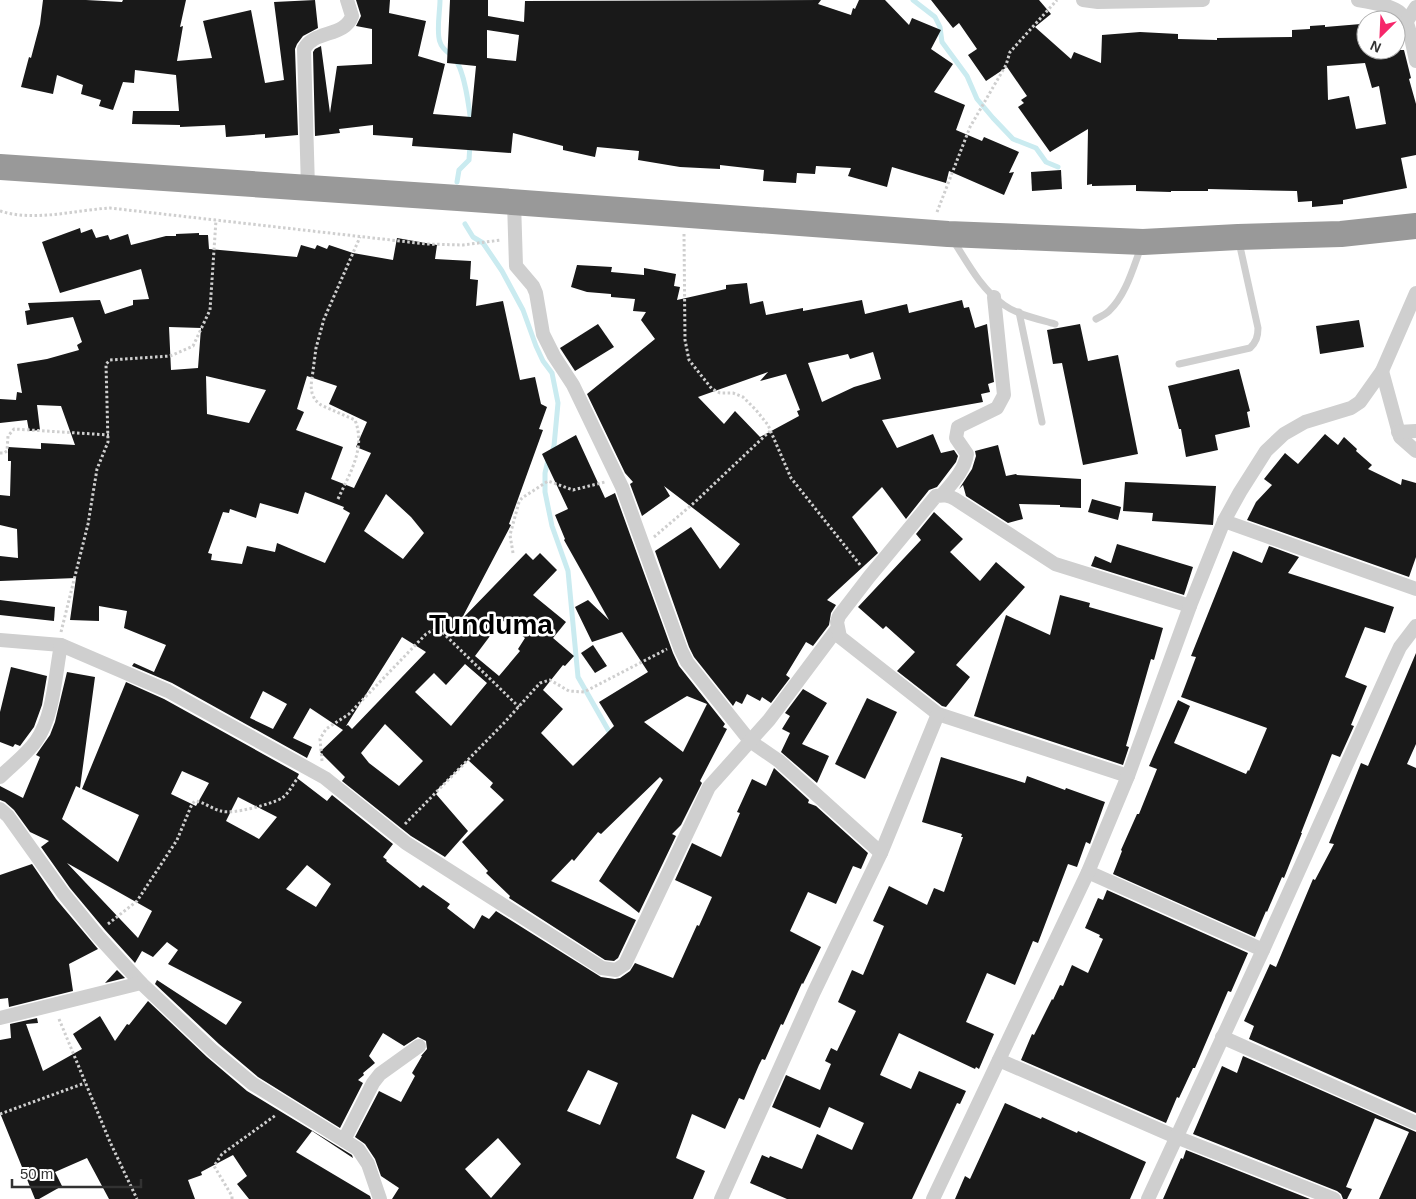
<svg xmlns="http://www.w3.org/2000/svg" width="1416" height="1199" viewBox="0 0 1416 1199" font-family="Arial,sans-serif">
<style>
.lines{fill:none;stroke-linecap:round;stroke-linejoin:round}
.stream{stroke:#caebf0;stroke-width:5}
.building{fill:#191919;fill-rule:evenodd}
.path{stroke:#cfcfcf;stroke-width:3;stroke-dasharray:2.5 2.5;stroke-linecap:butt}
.lane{stroke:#cfcfcf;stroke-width:7}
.street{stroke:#cfcfcf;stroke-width:14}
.highway{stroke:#999;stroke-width:26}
.labels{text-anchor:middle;stroke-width:5;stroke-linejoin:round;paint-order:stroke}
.town-label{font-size:28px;font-weight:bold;fill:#000;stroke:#fff}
</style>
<rect width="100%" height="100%" fill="#fff"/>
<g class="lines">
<g class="stream">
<path d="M440 0C440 11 436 33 440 42 442 50 450 53 455 59 465 72 469 107 471 123"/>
<polyline points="913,0 935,17 940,27 942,42 967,76 977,99 993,118 1013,139 1036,148 1046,162 1058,167"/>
<polyline points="457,182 459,170 469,160 470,144"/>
<polyline points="465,224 473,237 483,243 502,271 523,310 536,346 543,361 552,373 558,403 554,446 552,452"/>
<polyline points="548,460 545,473 545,492 552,526 568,571 578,677 611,735"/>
</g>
</g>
<g class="building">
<polygon points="43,0 86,0 122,2 123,0 186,0 180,27 183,26 177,61 212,58 203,21 251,10 265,83 284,80 274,2 315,0 318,28 303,36 297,44 295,49 298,135 265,138 265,134 226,137 225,125 180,127 180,125 132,124 133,111 179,111 176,75 135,70 134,83 123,82 113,110 99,106 101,100 81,94 83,85 57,75 53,94 21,87 29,57 31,58 40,24"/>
<path d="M356 0H390L389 13 426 21 418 56 445 64 433 114 471 117 476 66 447 63 450 0H488V16L524 22 525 1 821 0 818 4 851 15 853 8 855 9 859 0H885L909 25 912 18 941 30 931 49 953 64 934 92 965 105 956 130 982 141 984 137 1019 152 1009 173 1014 172 1004 195 949 171 946 183 892 167 887 187 848 176 851 168 816 166 815 174 797 173 796 183 763 181 764 170 720 165V169L680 167 638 160 639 151 597 147 595 157 563 150V146L513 133 511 153 412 146 413 138 373 135V125L339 129 340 133 315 136 313 52 315 49 321 46 330 113 337 66 372 64V29L356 26 361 16ZM487 30 519 35 516 61 487 58Z"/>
<path d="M931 0H1039L1051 14 1035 27 1071 59 1074 52 1101 63 1102 35 1140 32 1178 34V39L1217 40V38L1292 37V30L1310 29V26L1325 25V27L1361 24 1362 50H1404L1411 78 1409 79 1416 104V155L1401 158 1407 188 1343 200V204L1312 207V201L1298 202 1297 191 1208 189V191H1171V192L1136 191V185L1092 186V184L1087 185 1088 129 1050 152 1018 107 1024 103 1021 100 1027 96 1007 67 986 81 968 55 977 49 959 23 953 28ZM1365 63 1372 88 1379 86 1386 124 1356 129 1349 96 1328 100 1327 66Z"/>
<polygon points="1061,170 1062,189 1032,191 1031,172"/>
<path d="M80 228 81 233 92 229 96 238 108 235 110 240 128 234 131 245 166 236H176V234L199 233V235H208L209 249 297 257 301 245 315 249 317 245 327 249 329 245 353 253 393 260 397 238 437 245 435 259 471 261 470 279 478 280 476 306 503 301 520 380 535 377 541 404 547 407 539 429 543 430 509 524 511 525 461 620 526 553 533 560 540 553 557 570 533 595 566 622 553 638 574 656 565 666 563 665 543 690 563 709 541 733 573 766 614 726 599 702 648 672 622 632 592 642 575 607 588 600 609 620 564 540 565 539 555 515 568 509 542 454 576 435 605 498 615 493 673 653 679 666 725 724 723 727 727 729 700 781 702 783 681 825 672 834 676 836 639 913 599 881 663 780 660 777 601 834 598 832 574 861 572 859 551 881 636 920 618 958 614 961 605 960 509 898 510 896 486 873 488 871 462 842 504 800 490 787 493 783 468 760 436 791 438 792 436 794 468 831 445 857 411 836 342 781 345 777 320 752 343 730 310 708 293 738 312 747 307 758 172 683 132 666 134 663 154 672 166 645 124 628 127 611 99 606V621L70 620 76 578 0 581V556L18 558 17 529 0 525V495L10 496 11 461H8V447L41 449V443L75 445 61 406 37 405 40 430 29 431 27 420 0 423V399L16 400 17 392 22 393 17 364 47 359 79 350 77 345 82 342 73 317 27 325 25 311 30 310 28 303 100 300 105 314 133 305V300L149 299 141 269 60 293 42 242ZM169 327 201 328 198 368 171 370ZM206 376 266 390 249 423 207 414ZM307 376 337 386 329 404 367 422 356 447 371 453 354 488 331 479 343 447 296 430 304 412 297 409ZM305 492 344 507 343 509 350 513 325 563 277 543 275 552 247 546 242 564 211 560 212 554 208 553 223 512 229 513 230 509 256 518 260 503 298 514ZM386 494 411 517 424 533 403 559 364 531ZM502 620 525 638 518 649 520 651 499 676 475 656ZM402 637 426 652 352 729 348 725 346 726ZM465 664 487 683 451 726 415 692 434 673 446 685ZM263 691 287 704 273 729 250 718ZM687 696 707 704 683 752 644 722ZM385 724 423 761 399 786 369 763 361 753Z"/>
<path d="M577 265 612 267 611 272 644 275V268L676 274 674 286 680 287 677 300 726 289V285L747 283 750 304 763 301 766 315 803 308V311L862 300 865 314 907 304 909 313 962 300 964 308 969 307 975 328 987 324 994 382 988 384 990 392 981 394 983 402 882 420 897 448 933 434 941 453 954 450 958 456 956 462 937 487 929 490 906 519 882 487 852 517 878 553 827 600 836 605 831 613 829 625 813 646 806 642 786 675 790 678 771 703 762 697 760 701 747 694 742 704 736 701 733 706 694 657 689 647 655 551 691 527 720 569 740 544 664 486 670 496 642 516 630 484 633 482 625 473 587 394 655 339 641 320 646 312 633 311 635 299 611 297V294L587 292 571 287ZM873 352 881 379 854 387 822 402 808 363 848 354 850 359ZM768 372 760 381 786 374 800 410 797 411 799 416 760 437 735 411 724 424 698 397Z"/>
<polygon points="1359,320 1364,347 1320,354 1316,326"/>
<polygon points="598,324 614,347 575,371 560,348"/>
<polygon points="1080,324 1088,361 1118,355 1138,454 1083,465 1062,363 1053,364 1047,330"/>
<polygon points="1239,369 1250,411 1247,412 1250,427 1215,435 1218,450 1186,457 1181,429 1179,429 1168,386"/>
<polygon points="1325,434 1338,445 1344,437 1357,449 1356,451 1372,465 1368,469 1401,485 1402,479 1416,483 1416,557 1409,577 1247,520 1256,502 1272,485 1264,479 1285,453 1298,464"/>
<polygon points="998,445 1006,476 1016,474 1017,475 1081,479 1081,508 1060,507 1060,505 1019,504 1023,519 1008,523 966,496 963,485 959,489 972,469 976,456 975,451"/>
<polygon points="1125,482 1216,486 1213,525 1152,521 1153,513 1123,511"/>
<polygon points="1092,499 1121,507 1118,520 1088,512"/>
<polygon points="934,512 963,539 950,552 980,581 996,562 1025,587 956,665 970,677 946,707 942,706 897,671 915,652 886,626 883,629 858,607 921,540 916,534"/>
<polygon points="1117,544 1193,567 1184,595 1091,566 1095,556 1111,563"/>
<polygon points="1269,546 1299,557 1288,573 1394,607 1385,633 1365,627 1345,677 1367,686 1351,725 1354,726 1340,757 1332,754 1301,833 1302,833 1284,878 1282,877 1267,912 1266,911 1255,937 1113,874 1122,851 1121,850 1137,814 1139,814 1157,769 1149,766 1178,700 1190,706 1174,743 1246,774 1248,770 1249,771 1267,728 1181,697 1196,657 1191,656 1233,551 1262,563"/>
<polygon points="1060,595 1090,603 1089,607 1163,628 1154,660 1151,659 1126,746 1129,747 1123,765 974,716 1006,615 1050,635"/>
<polygon points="0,600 55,607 54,621 0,615"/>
<polygon points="593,645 607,666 595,673 581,653"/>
<polygon points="1416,653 1416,744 1407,764 1416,768 1416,1113 1249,1039 1254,1026 1244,1021 1270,964 1276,967 1313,879 1315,880 1334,844 1329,843 1361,763 1368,766"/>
<polygon points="11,667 47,676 42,705 34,727 20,746 15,744 13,747 0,742 0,712"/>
<path d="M67 672 95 677 80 788 76 786 62 819 118 862 139 815 82 789 126 682 164 699 299 774 297 778 327 801 332 795 393 844 383 857 387 860 386 861 420 888 423 885 450 904 447 908 474 929 482 915 489 919 496 911 601 977 615 979 620 978 630 971 635 963 673 978 697 925 699 926 712 897 675 880 692 843 721 857 740 813 737 812 752 779 766 786 774 768 809 800 808 803 816 806 868 853 861 869 853 866 836 904 808 892 790 931 821 947 803 984 802 983 783 1025 781 1024 765 1060 762 1059 759 1065 744 1100 739 1098 725 1129 692 1114 676 1158 705 1171 693 1199H392L399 1188 381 1176 375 1159 365 1144 355 1137 379 1091 401 1102 415 1076 412 1073 422 1056H421L427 1049 426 1041 418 1037 404 1046 383 1033 369 1056 375 1063 363 1073 364 1075 358 1080 363 1083 340 1128 258 1077 219 1044 155 984 157 980 226 1025 242 1002 168 964 178 950 167 942 153 957 142 951 135 963 105 930 70 888 41 847 49 841 30 832 14 810 5 802 0 800V786L23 798 40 757 36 755 50 735 55 722ZM182 771 209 783 196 806 171 794ZM238 797 277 817 259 839 226 821ZM67 863 152 911 138 938ZM307 865 331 884 316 907 286 889ZM588 1070 618 1083 600 1125 567 1111ZM498 1138 521 1164 491 1198 465 1169Z"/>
<polygon points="803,689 827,703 802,744 829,756 817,783 781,752 790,733 782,729 790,716 785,713"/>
<polygon points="867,698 897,712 865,779 835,764"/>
<polygon points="941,757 1025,783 1027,776 1065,790 1066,788 1105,802 1090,844 1086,842 1077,867 1068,864 1038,943 1033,941 1015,985 987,973 966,1022 994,1034 979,1069 976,1067 975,1069 899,1033 880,1075 911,1089 919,1071 966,1091 960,1104 957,1103 912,1199 787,1199 750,1183 762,1155 769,1158 770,1156 802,1169 817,1134 852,1150 864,1123 829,1107 820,1128 772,1107 786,1075 820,1090 831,1064 825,1061 831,1048 837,1051 856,1011 838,1002 852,970 863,975 884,926 873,921 889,886 927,905 934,888 944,892 963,837 961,837 962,834 922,822"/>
<polygon points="32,864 56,899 98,949 69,964 73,991 9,1007 8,998 0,999 0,875"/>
<polygon points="1107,890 1248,953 1231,992 1228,991 1195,1068 1193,1068 1179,1098 1177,1097 1166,1123 1021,1060 1032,1034 1034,1035 1052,999 1053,1000 1060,985 1063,986 1072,965 1088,973 1103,939 1099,937 1100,935 1085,928 1098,898 1103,900"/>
<polygon points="117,970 125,978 105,983"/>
<polygon points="148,1001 207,1057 247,1091 352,1155 353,1158 312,1131 296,1152 370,1196 371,1199 249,1199 237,1184 247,1176 233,1155 201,1172 202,1175 188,1180 195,1199 109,1199 87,1158 55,1172 62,1186 39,1199 35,1199 0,1113 0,1040 11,1038 10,1024 37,1018 38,1023 26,1024 43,1071 82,1049 73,1034 100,1016 115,1041 127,1024 129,1025"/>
<polygon points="1243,1056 1416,1132 1416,1199 1379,1199 1409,1132 1375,1118 1346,1187 1352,1189 1347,1199 1343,1199 1341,1194 1337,1191 1193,1134 1222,1066 1237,1073"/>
<polygon points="1005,1103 1041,1119 1042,1117 1077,1133 1078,1131 1146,1162 1130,1199 955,1199 965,1176 970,1179"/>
<polygon points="1186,1150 1310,1199 1163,1199 1181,1158 1183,1159"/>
</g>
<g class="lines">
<g class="path">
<path d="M0 211C35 222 75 210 110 208L426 244 463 245 501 240"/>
<polyline points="937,212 970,127 1006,65 1010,52 1057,0"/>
<polyline points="684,234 685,340 689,360 712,389 720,393 733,393 743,397 756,410 768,425 791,478 861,566"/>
<polyline points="0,453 4,453 7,451 8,436 14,429 109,435"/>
<path d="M338 499C350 473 366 448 355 420L321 405 315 400 312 393 311 386 316 348 324 319 360 237"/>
<polyline points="654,537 695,502 770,431"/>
<polyline points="513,553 510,535 519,502 522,498 548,481 573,490 605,482"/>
<polyline points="61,632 88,524 97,469 108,442 106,364 110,360 170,356 193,346 210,310 216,220"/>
<path d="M322 761 320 739 326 729 349 714 426 634C432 630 435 629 442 632L519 707"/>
<polyline points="405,824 504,723 540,683 550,680 569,691 584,692 667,649"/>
<path d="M108 924 137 901 177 840 192 804 195 801C204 802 212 809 221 811 232 815 272 804 282 798 288 794 292 786 297 779"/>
<polyline points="59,1019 110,1142 137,1199"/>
<polyline points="0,1114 85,1083"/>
<polyline points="232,1199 232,1196 214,1166 222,1154 276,1115"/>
</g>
<g class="lane">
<path d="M953 240C967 262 981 289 1004 305 1018 315 1038 319 1055 324"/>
<polyline points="1019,312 1042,422"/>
<path d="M1096 319C1100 317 1106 314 1109 311 1126 295 1133 268 1141 247"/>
<path d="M1179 364 1250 348C1256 342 1258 337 1258 328L1239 242"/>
</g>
<g class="street">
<polyline points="1083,0 1098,2 1203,0"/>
<path d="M1358 0C1410 9 1405 11 1416 61"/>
<polyline points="1407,21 1416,7"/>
<path d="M308 188 304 49C314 30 345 37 352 16L347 0"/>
<polyline points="514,202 516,266 533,286 536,293 543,334 554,356 573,385 622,487 681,650 687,662 750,741 779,761 881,853"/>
<polyline points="1382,371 1400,437 1416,451"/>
<polyline points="1398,432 1416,431"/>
<path d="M942 495C952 483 965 470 967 454L956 438 958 427 997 408 1004 395 994 297"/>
<polyline points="1224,521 1416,589"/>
<polyline points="0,640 61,645 168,691 325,778 406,843 602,968 616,970 625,964 709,787 769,720 837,629"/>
<path d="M1128 776 938 714 840 637 837 622 839 616 869 577 936 496C944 495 948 495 955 499L1055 564 1190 606"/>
<path d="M0 777C12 765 26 755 36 741 54 716 55 675 61 645"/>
<polyline points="0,809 8,816 63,893 98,936 141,983 213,1051 253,1084 358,1149 368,1164 380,1199"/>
<polyline points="1088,872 1263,950"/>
<polyline points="0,1018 141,983"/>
<polyline points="1222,1037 1416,1123"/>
<polyline points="999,1060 1176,1137 1334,1199"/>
<polyline points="344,1140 373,1083 380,1074 419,1046"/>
<polyline points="721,1199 814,992 881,853 938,714"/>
<polyline points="933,1199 1088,872 1128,776 1190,606 1224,521 1240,492 1266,451 1284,434 1305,422 1351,408 1360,402 1382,371 1416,293"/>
<polyline points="1148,1199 1263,950 1392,664 1400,647 1416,626"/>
</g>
<polyline class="highway" points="0,167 458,198 948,234 1143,242 1238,237 1341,234 1416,226"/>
</g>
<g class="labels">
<g class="town-label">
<text x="491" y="634">Tunduma</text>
</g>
</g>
<g transform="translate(1381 35) rotate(204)"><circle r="24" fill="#ffffff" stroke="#adadad"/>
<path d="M0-4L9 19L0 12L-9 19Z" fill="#f6276a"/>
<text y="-8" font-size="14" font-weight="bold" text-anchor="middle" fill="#323232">N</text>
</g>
<path d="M12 1179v8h129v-8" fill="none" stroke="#323232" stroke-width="2.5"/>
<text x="20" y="1179" font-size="15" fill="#323232" stroke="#ffffff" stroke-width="4" paint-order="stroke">50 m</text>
</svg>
